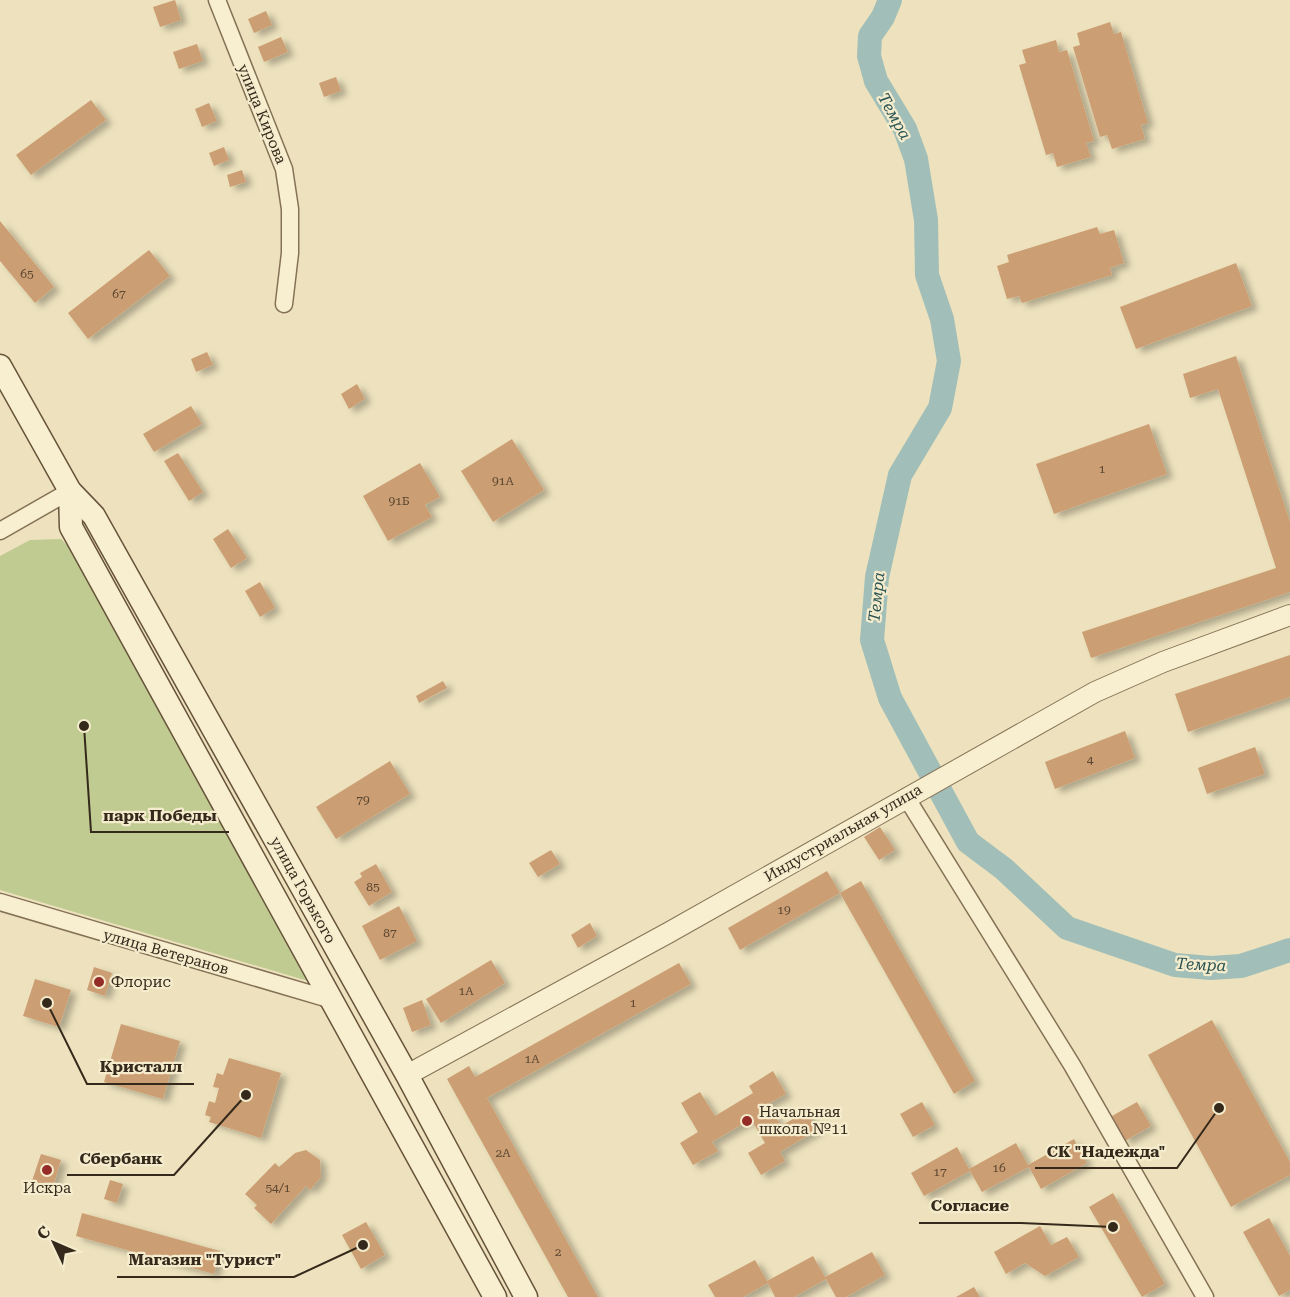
<svg xmlns="http://www.w3.org/2000/svg" width="1290" height="1297" viewBox="0 0 1290 1297" font-family="'Roboto Serif',serif">
<style>
.green{fill:#c0cb92}
.lines{fill:none;stroke-linecap:round;stroke-linejoin:round}
.river{stroke:#a1bfb8;stroke-width:24}
.building{fill:#cc9e73;filter:url(#shadow)}
.minor-casing{stroke:#857256;stroke-width:19}
.tertiary-casing{stroke:#857256;stroke-width:22}
.secondary-casing{stroke:#67533a;stroke-width:25}
.minor{stroke:#f8efd0;stroke-width:16}
.tertiary{stroke:#f8efd0;stroke-width:20}
.secondary{stroke:#f8efd0;stroke-width:22}
.poi-dot{fill:#942d27;stroke:#f5eccd;stroke-width:2}
.labels{text-anchor:middle;stroke-width:4.5;stroke-linejoin:round;paint-order:stroke}
.number-label{font-size:12px;fill:#5a4631}
.street-label{font-size:15px;fill:#34291b;stroke:#f5eccd}
.poi-label{font-size:15px;fill:#34291b;stroke:#f5eccd;text-anchor:start}
.water-label{font-size:16px;font-style:italic;fill:#2a5454;stroke:#f5eccd}
.leader{fill:none;stroke:#34291b;stroke-width:2}
.callout-dot{fill:#34291b;stroke:#f5eccd;stroke-width:2}
.callout-label{font-size:16px;text-anchor:middle;font-weight:bold;fill:#34291b;stroke:#f5eccd;stroke-width:4.5;stroke-linejoin:round;paint-order:stroke}
</style>
<defs>
<filter id="shadow"><feDropShadow dx="6" dy="4" stdDeviation="3" flood-color="#0004"/></filter>
</defs>
<rect width="100%" height="100%" fill="#ede2bd"/>
<polygon class="green" points="61,539 72,550 308,981 0,890 0,556 30,540"/>
<g class="lines">
<polyline class="river" points="890,0 883,17 870,36 869,56 876,81 905,129 916,159 926,220 927,275 942,319 949,361 940,408 900,475 877,577 872,640 890,698 968,842 1004,869 1067,928 1175,965 1211,968 1241,966 1290,950"/>
</g>
<g class="building">
<polygon points="175,0 181,20 160,27 153,7"/>
<polygon points="266,11 272,25 254,33 248,19"/>
<polygon points="1110,22 1114,34 1121,32 1148,123 1141,125 1145,139 1112,149 1107,135 1100,137 1073,47 1080,45 1077,33"/>
<polygon points="281,37 288,52 264,62 258,47"/>
<polygon points="1056,40 1059,52 1067,50 1094,141 1086,143 1091,157 1057,167 1053,153 1046,155 1019,65 1026,63 1022,50"/>
<polygon points="197,44 203,61 179,69 173,52"/>
<polygon points="336,77 341,91 324,97 319,83"/>
<polygon points="91,100 106,120 31,175 16,155"/>
<polygon points="209,103 217,121 202,127 195,109"/>
<polygon points="224,147 229,160 214,166 209,153"/>
<polygon points="242,170 246,182 230,187 227,175"/>
<polygon points="0,221 54,287 35,303 0,261"/>
<polygon points="1097,227 1100,234 1114,230 1124,263 1110,268 1112,275 1022,303 1019,296 1007,299 997,266 1009,262 1007,255"/>
<polygon points="149,250 170,276 88,339 68,313"/>
<polygon points="1236,263 1252,306 1136,349 1120,307"/>
<polygon points="207,352 213,365 196,372 191,359"/>
<polygon points="1236,356 1290,522 1290,592 1091,658 1082,632 1276,568 1218,389 1190,398 1183,374"/>
<polygon points="357,384 365,399 349,409 341,394"/>
<polygon points="191,406 202,424 154,452 143,434"/>
<polygon points="1149,424 1167,474 1054,514 1036,464"/>
<polygon points="512,439 544,490 493,522 461,471"/>
<polygon points="178,453 203,492 189,501 164,461"/>
<polygon points="420,463 440,497 425,505 432,517 388,541 363,496"/>
<polygon points="228,529 247,558 231,568 213,539"/>
<polygon points="260,582 275,608 260,617 245,591"/>
<polygon points="1290,655 1290,697 1188,732 1175,694"/>
<polygon points="443,681 447,688 419,703 416,696"/>
<polygon points="1125,731 1135,758 1055,789 1045,762"/>
<polygon points="1255,747 1265,774 1207,794 1198,768"/>
<polygon points="390,761 410,794 336,839 316,807"/>
<polygon points="880,827 895,850 879,860 864,837"/>
<polygon points="551,850 560,864 538,877 529,863"/>
<polygon points="376,864 392,892 369,906 354,882 362,877 360,873"/>
<polygon points="827,871 840,893 740,950 728,928"/>
<polygon points="861,881 975,1081 954,1094 840,893"/>
<polygon points="399,906 417,941 380,960 362,926"/>
<polygon points="590,923 597,936 578,948 571,935"/>
<polygon points="491,960 505,983 441,1023 426,999"/>
<polygon points="679,963 691,984 487,1098 598,1297 568,1297 447,1079 469,1066 475,1077"/>
<polygon points="94,967 112,973 105,996 87,990"/>
<polygon points="35,979 71,990 59,1027 23,1016"/>
<polygon points="422,1000 431,1025 412,1032 403,1008"/>
<polygon points="1212,1020 1290,1162 1290,1175 1231,1207 1148,1055"/>
<polygon points="121,1024 180,1041 163,1099 104,1082"/>
<polygon points="229,1058 281,1073 261,1138 209,1122 211,1117 205,1115 209,1101 215,1103 219,1088 213,1087 217,1073 223,1075"/>
<polygon points="773,1071 786,1094 768,1104 781,1126 806,1111 817,1130 780,1152 785,1161 761,1175 748,1153 765,1143 751,1119 712,1142 718,1151 693,1165 680,1143 698,1132 681,1103 700,1092 715,1116 753,1093 749,1086"/>
<polygon points="922,1102 935,1125 913,1137 900,1114"/>
<polygon points="1137,1102 1151,1126 1125,1141 1112,1116"/>
<polygon points="1074,1139 1087,1163 1041,1189 1029,1167 982,1192 970,1171 924,1196 911,1173 957,1147 969,1169 1016,1143 1028,1165"/>
<polygon points="306,1150 320,1160 321,1177 310,1190 306,1186 271,1224 254,1208 257,1205 245,1194 275,1163 279,1167 295,1153"/>
<polygon points="41,1154 61,1160 53,1187 32,1181"/>
<polygon points="110,1180 123,1184 117,1203 104,1199"/>
<polygon points="1113,1193 1165,1284 1142,1297 1089,1207"/>
<polygon points="82,1213 220,1251 214,1274 76,1236"/>
<polygon points="1269,1218 1290,1256 1290,1290 1279,1296 1243,1232"/>
<polygon points="366,1222 385,1255 361,1269 342,1235"/>
<polygon points="1040,1226 1051,1245 1067,1237 1079,1257 1045,1276 1025,1263 1006,1274 994,1252"/>
<polygon points="872,1252 885,1275 846,1297 836,1297 826,1279 794,1297 775,1297 768,1283 743,1297 715,1297 708,1285 755,1260 767,1281 813,1256 825,1277"/>
<polygon points="974,1287 980,1297 956,1297"/>
</g>
<g class="lines">
<g class="minor-casing">
<g id="minor">
<polyline points="217,0 284,169 290,209 290,253 284,304"/>
<polyline points="0,531 70,491"/>
<polyline points="906,797 1072,1065 1205,1297"/>
<polyline points="0,902 332,1000"/>
</g>
</g>
<g class="tertiary-casing">
<polyline id="tertiary" points="407,1075 668,933 1095,692 1163,662 1290,615"/>
</g>
<g class="secondary-casing">
<g id="secondary">
<polyline points="0,366 70,491 94,516 407,1075 526,1297"/>
<polyline points="70,491 71,527 495,1297"/>
</g>
</g>
<use href="#minor" class="minor"/>
<use href="#tertiary" class="tertiary"/>
<use href="#secondary" class="secondary"/>
</g>
<g class="poi-dot">
<circle cx="99" cy="982" r="6"/>
<circle cx="747" cy="1121" r="6"/>
<circle cx="47" cy="1170" r="6"/>
</g>
<g class="labels">
<g class="number-label">
<text x="27" y="278">65</text>
<text x="119" y="298">67</text>
<text x="1102" y="473">1</text>
<text x="503" y="485">91А</text>
<text x="399" y="505">91Б</text>
<text x="1090" y="764">4</text>
<text x="363" y="804">79</text>
<text x="373" y="891">85</text>
<text x="784" y="914">19</text>
<text x="390" y="937">87</text>
<text x="466" y="995">1А</text>
<text x="633" y="1007">1</text>
<text x="532" y="1063">1А</text>
<text x="503" y="1157">2А</text>
<text x="999" y="1172">16</text>
<text x="940" y="1176">17</text>
<text x="278" y="1192">54/1</text>
<text x="558" y="1256">2</text>
</g>
<g class="street-label">
<text transform="translate(262 114) rotate(68)" y="5">улица Кирова</text>
<text transform="translate(843 833) rotate(-30)" y="5">Индустриальная улица</text>
<text transform="translate(303 890) rotate(61)" y="5">улица Горького</text>
<text transform="translate(166 952) rotate(16)" y="5">улица Ветеранов</text>
</g>
<g class="poi-label">
<text x="111" y="987">Флорис</text>
<text x="759" y="1117">Начальная<tspan x="759" dy="17">школа №11</tspan></text>
<text x="47" y="1193" text-anchor="middle">Искра</text>
</g>
<g class="water-label">
<text transform="translate(895 116) rotate(61)" y="6">Темра</text>
<text transform="translate(876 597) rotate(-84)" y="6">Темра</text>
<text transform="translate(1201 964) rotate(3)" y="6">Темра</text>
</g>
</g>
<path class="leader" d="M84 726L91 832H229M47 1003L87 1084H194M1219 1108L1177 1168H1035M246 1095L174 1175H67M1113 1227L1021 1223H919M363 1245L294 1277H117"/>
<g class="callout-dot">
<circle cx="84" cy="726" r="6"/>
<circle cx="47" cy="1003" r="6"/>
<circle cx="1219" cy="1108" r="6"/>
<circle cx="246" cy="1095" r="6"/>
<circle cx="1113" cy="1227" r="6"/>
<circle cx="363" cy="1245" r="6"/>
</g>
<g class="callout-label">
<text x="160" y="821">парк Победы</text>
<text x="141" y="1072">Кристалл</text>
<text x="1106" y="1157">СК "Надежда"</text>
<text x="121" y="1164">Сбербанк</text>
<text x="970" y="1211">Согласие</text>
<text x="205" y="1265">Магазин "Турист"</text>
</g>
<g transform="translate(54 1243) rotate(314)" stroke="#f5eccd" stroke-width="4.5" paint-order="stroke">
<path d="M0-4.5L10 22L0 15L-10 22Z" fill="#34291b"/>
<text y="-9" font-size="16" font-weight="bold" text-anchor="middle" fill="#34291b">С</text>
</g>
</svg>
